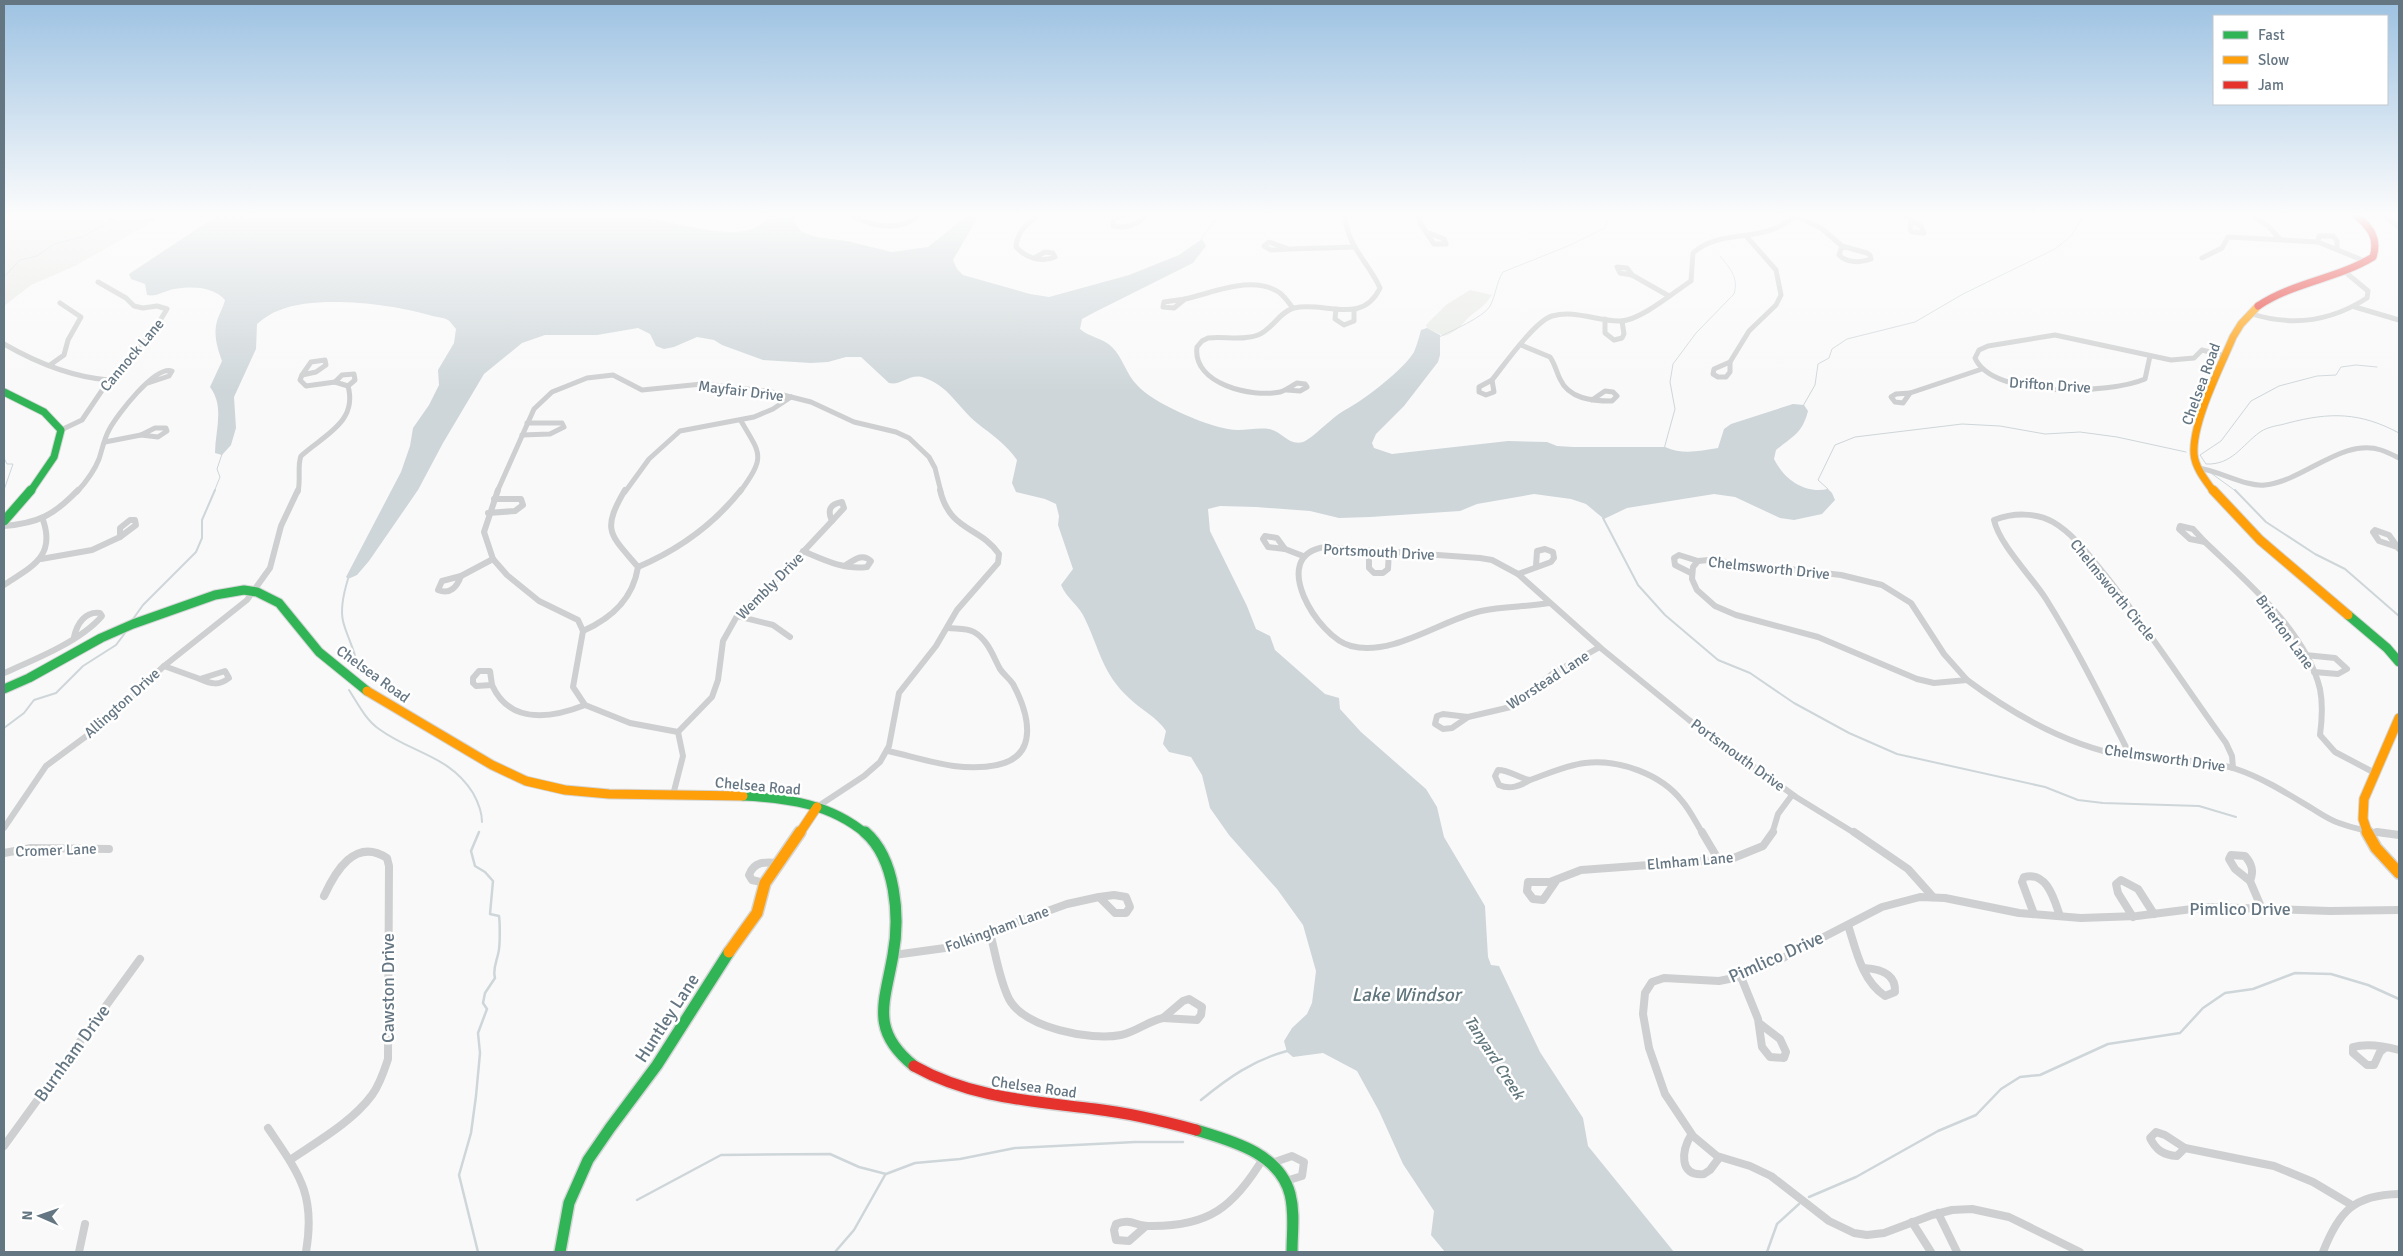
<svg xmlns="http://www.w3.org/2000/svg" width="2403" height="1256" viewBox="0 0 2403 1256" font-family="Signika,sans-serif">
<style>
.green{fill:#e8ebe6}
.water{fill:#ced6d9}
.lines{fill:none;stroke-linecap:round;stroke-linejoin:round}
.stream-far2{stroke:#ced6d9;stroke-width:1}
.stream-far1{stroke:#ced6d9;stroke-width:2}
.stream{stroke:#ced6d9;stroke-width:2.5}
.fast-far2-casing{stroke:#d5d6d7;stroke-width:9}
.fast-far1-casing{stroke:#d5d6d7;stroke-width:11}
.fast-casing{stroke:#d5d6d7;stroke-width:14}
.slow-far2-casing{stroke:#d5d6d7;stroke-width:9}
.slow-far1-casing{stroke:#d5d6d7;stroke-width:11}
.slow-casing{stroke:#d5d6d7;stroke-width:14}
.jam-far1-casing{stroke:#d5d6d7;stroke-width:9}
.jam-casing{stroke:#d5d6d7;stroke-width:14}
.street-far2{stroke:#cecfd0;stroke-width:5}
.street-far1{stroke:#cecfd0;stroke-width:6}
.street{stroke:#cecfd0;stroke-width:8}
.fast-far2{stroke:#30b455;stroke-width:7}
.fast-far1{stroke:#30b455;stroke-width:9}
.fast{stroke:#30b455;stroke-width:11}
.slow-far2{stroke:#ff9f0a;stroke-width:7}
.slow-far1{stroke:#ff9f0a;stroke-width:9}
.slow{stroke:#ff9f0a;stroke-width:11}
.jam-far1{stroke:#e5322d;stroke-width:7}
.jam{stroke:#e5322d;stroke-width:11}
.labels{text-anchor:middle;stroke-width:5;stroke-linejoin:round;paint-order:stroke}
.street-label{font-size:15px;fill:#657683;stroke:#fff}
.water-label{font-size:16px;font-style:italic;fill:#60757c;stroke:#fff}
.near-street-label{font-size:18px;fill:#657683;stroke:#fff}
.near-water-label{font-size:19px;font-style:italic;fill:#60757c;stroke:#fff}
</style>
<rect width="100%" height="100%" fill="#f9f9f9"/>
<g class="green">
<polygon points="4,215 164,215 75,266 31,285 4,306"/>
<path d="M1470 290 1492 295C1483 308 1480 308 1469 317 1460 326 1457 332 1444 336L1427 328 1426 325 1446 305Z"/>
</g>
<path class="water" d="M218 215H651L652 218C676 224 726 237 749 230 759 228 767 217 776 215 782 213 790 215 796 215L794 222 802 232 816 237 847 241 892 252 928 247 968 215H979L953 260 957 269 963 275 1030 294 1049 297 1129 275 1179 255 1202 239 1206 246 1193 263 1095 312 1082 319 1080 329C1089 337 1103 338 1112 347 1123 358 1126 374 1137 385 1153 403 1204 425 1228 429 1242 432 1255 427 1269 429 1282 431 1288 446 1303 442 1312 439 1332 417 1345 410 1363 401 1404 369 1414 352 1417 345 1419 337 1421 330L1427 328 1440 335V355L1438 362 1404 406 1376 434 1372 443 1374 448 1392 454 1508 441 1547 442 1557 446 1573 447H1665C1683 455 1699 451 1718 448L1724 429 1731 424 1793 404 1804 405 1808 411C1802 434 1793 436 1776 450L1774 459C1784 479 1804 494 1828 489L1832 493 1835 500 1822 514 1794 520 1780 518 1735 497 1714 494 1627 508 1604 519 1586 504 1571 499 1534 494 1477 504 1460 511 1370 517 1339 518 1310 511 1256 507 1220 506 1208 509 1210 531 1247 606 1256 629 1270 636 1275 650 1325 694 1339 698 1340 709 1361 732 1426 789 1437 807 1444 837 1485 906 1488 957 1491 965 1499 966 1540 1052 1583 1118 1588 1146 1674 1252H1445L1431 1235 1434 1211 1403 1164 1379 1111 1357 1071 1323 1053 1293 1057 1287 1052 1284 1041 1292 1028 1307 1014 1312 1003 1316 971 1303 925 1277 889 1229 835 1210 808 1202 775 1191 757 1169 752 1163 744 1166 731C1157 717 1141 710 1129 698 1102 673 1100 650 1085 619 1080 606 1067 599 1061 585L1073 569 1058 525 1059 516 1056 504 1045 499 1016 492 1012 483 1017 460C1006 444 992 435 977 423 958 408 949 385 922 377 909 374 900 386 889 383L861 357H846L828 362 811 363 763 360 722 345 714 340 697 337 674 347 664 349 656 346 650 334 638 328 597 335H545L522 343 484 374 443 443 418 490 369 561 357 575 348 579 346 577 401 472 410 446 413 428 429 405 439 385 438 370 454 343 456 329C453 326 451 322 448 320 443 317 435 317 429 315 391 304 317 295 280 310 271 313 264 318 257 324L256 349 234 397 236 428 231 445 222 455 215 453C215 431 225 407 210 387L222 361C218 350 214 337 216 326 217 317 223 309 225 300 213 286 191 286 174 289 164 291 157 297 147 295L145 284 131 279 129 274Z"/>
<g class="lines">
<g class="stream-far2">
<polyline points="1201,239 1219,215"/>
<polyline points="4,277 20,260 37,256 54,244 82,237 107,223 116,215"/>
<path d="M1439 337C1451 331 1484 317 1490 306 1496 295 1496 283 1503 272L1568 246 1605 228 1609 215"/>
<path d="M2377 367 2356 365 2341 367 2336 375 2317 376 2279 386 2251 401 2221 441 2200 455 2206 464C2232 465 2241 446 2260 432 2269 426 2278 426 2288 423 2330 412 2360 412 2399 433"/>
<polyline points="1803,406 1815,385 1818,364 1829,358 1832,349 1847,339 1915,322 1963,294 2055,249 2071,236 2084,215"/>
<path d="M1664 449 1675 409 1670 382 1673 364 1696 333 1734 294C1739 278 1730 268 1720 256"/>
<polyline points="4,458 7,464 13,464 4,490"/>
<polyline points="2211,473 2237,492"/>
<polyline points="1826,490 1828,489 1818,480 1835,445 1855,437 1962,424 2000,426 2045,434 2080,432 2117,437 2186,452"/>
<polyline points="214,492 220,477 217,469 222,454"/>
</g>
<g class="stream-far1">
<polyline points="2235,490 2266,522 2315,554 2345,569 2399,616"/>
<polyline points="1603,518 1638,585 1665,615 1718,660 1750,673 1794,703 1849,733 1897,754 2045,787 2078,800 2103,803 2199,806 2236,817"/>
<path d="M348 579C344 592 340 608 343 621 347 638 357 652 357 670"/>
<polyline points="133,619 143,605 196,552 202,538 202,520 215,490"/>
<path d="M349 690C358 704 366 720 379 729 413 754 449 755 473 793 478 802 482 811 482 822"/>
<polyline points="4,728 24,713 34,700 56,693 83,666 116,645 125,633"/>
</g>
<g class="stream">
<path d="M1201 1100C1228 1078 1253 1060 1287 1051"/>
<polyline points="1809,1197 1856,1177 1938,1131 1976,1115 2001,1089 2020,1077 2040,1075 2108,1044 2180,1033 2203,1008 2225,993 2253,989 2295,973 2331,974 2368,985 2399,999"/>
<polyline points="637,1200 721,1155 830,1154 859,1167 886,1174 915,1163 960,1159 1015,1148 1135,1142 1183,1142"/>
<path d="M478 1252 459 1175 471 1133 476 1096 480 1053 478 1033 487 1009 483 1003 485 993 495 978C492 968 498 959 499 949 500 942 500 922 499 916L490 914 493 881 485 872 475 866 471 851 479 832"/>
<polyline points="835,1252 854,1230 885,1175"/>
<polyline points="1767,1252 1777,1224 1799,1204"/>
</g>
<g class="fast-far2-casing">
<polyline id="fast-far2" points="4,392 44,412 61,430 54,457 30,492"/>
</g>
<g class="fast-far1-casing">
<g id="fast-far1">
<polyline points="4,521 31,490"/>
<polyline points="2348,615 2387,648 2399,662"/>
<polyline points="4,689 29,678 101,638 133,624 215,595 244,590 257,592 279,603 319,652 367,691"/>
<path d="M743 796C787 798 831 804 866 834"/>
</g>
</g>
<g class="fast-casing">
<g id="fast">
<path d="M865 832C896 859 900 917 893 955 885 1002 869 1030 914 1066"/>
<path d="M1196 1130C1232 1141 1279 1153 1290 1194 1295 1213 1292 1233 1292 1252"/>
<polyline points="560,1252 569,1203 588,1160 610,1128 657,1065 729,952"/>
</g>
</g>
<g class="slow-far2-casing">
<path id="slow-far2" d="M2214 492C2206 481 2195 468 2194 454 2192 422 2220 368 2233 337L2241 324 2258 306"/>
</g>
<g class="slow-far1-casing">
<g id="slow-far1">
<polyline points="2213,490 2260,540 2348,615"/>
<polyline points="367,691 492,765 526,781 565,790 609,794 743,796"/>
<polyline points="799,834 817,807"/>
<polyline points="2368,834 2363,819 2364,799 2399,718"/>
</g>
</g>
<g class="slow-casing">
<g id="slow">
<polyline points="2367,832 2376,848 2399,873"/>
<polyline points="729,952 757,913 765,883 800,832"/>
</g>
</g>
<g class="jam-far1-casing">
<path id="jam-far1" d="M2258 306C2294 282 2337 279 2373 257 2379 238 2370 227 2356 215"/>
</g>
<g class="jam-casing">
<path id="jam" d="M914 1066C971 1098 1032 1101 1095 1109 1129 1113 1163 1121 1196 1130"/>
</g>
<g class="street-far2">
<path d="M850 215C873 227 899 232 920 215"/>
<polyline points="1418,215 1420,223 1434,244 1446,244 1444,239 1429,233"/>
<polyline points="1903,215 1921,226 1924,233 1912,232 1910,230 1911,220"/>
<polyline points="2251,215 2268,226 2280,239"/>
<polyline points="2383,215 2399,227"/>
<polyline points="1796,216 1821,228 1842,246"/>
<path d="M1114 218 1113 226C1125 229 1138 225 1146 215"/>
<polyline points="1114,218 1128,215"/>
<polyline points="2359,218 2376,215"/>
<polyline points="2318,242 2319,236 2333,236 2337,241 2337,248"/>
<path d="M1842 246 1867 253 1870 255 1871 259C1861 263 1847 263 1839 255Z"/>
<polyline points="1290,249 1271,250 1264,246 1269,242 1289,249 1355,247"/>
<path d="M1034 258 1045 252 1053 253 1055 257C1041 263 1026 258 1016 247 1017 232 1027 223 1039 215"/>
<polyline points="2202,258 2222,248 2228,237 2318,242 2367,262"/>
<polygon points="1617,267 1627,268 1632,275 1620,273"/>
<polyline points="1632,275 1669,296"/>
<polygon points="1185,299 1174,308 1163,307 1164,302"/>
<path d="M1185 299C1213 293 1253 274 1280 293 1285 297 1289 303 1293 308"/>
<polyline points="2355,307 2399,320"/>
<polyline points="1336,309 1335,319 1344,325 1354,321 1354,310"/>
<path d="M2249 313C2291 327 2330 322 2367 298L2368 291 2344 271"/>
<polyline points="1605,319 1605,333 1614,340 1622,338 1624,334 1622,321"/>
<path d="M4 344C37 363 71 377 109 380"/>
<path d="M1521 345 1550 357C1555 364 1556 371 1560 379 1569 399 1592 401 1612 401L1617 396 1613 392 1605 391 1592 400"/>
<path d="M2150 356 2145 379C2110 394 1993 399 1975 358L1979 350 1988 346 2055 335 2171 360 2194 358 2202 350 2225 356"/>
<polygon points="325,360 326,365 316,372 302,375 311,362"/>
<polygon points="1730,362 1730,372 1726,377 1718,377 1713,374 1714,369"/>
<polyline points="1730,362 1749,331 1776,305 1781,295 1776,270 1747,237"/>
<polyline points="50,365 64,355 68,340 81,317 60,303"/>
<polygon points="1492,380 1494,392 1486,395 1479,392 1479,387"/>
<path d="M1492 380C1504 365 1535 321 1552 316 1576 309 1598 322 1621 321 1641 320 1674 292 1691 281L1693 253C1721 227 1765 245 1796 215"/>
<polyline points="335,382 342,375 354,374 355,380 348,386"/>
<path d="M1287 390 1300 391 1307 387 1305 384 1297 383C1291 386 1287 390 1280 392 1252 398 1192 384 1197 347L1202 341 1208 338C1224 336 1243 341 1258 335 1272 330 1279 312 1294 308 1325 301 1362 326 1380 288 1369 263 1346 245 1345 215"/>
<polygon points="1910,393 1903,403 1895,402 1891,397 1896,394"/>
<polyline points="1910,393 1982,369"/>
<polygon points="155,428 166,428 167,431 158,437 141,435"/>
<polyline points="61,430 82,420 109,380 156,327 167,309 157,306 143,308 134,306 126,298 98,282"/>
<polyline points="522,435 550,434 564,427 562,423 527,423"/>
<polyline points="105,442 141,435"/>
<path d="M2198 468C2220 471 2246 487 2265 485 2304 481 2343 437 2381 450 2387 452 2393 455 2399 458"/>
<path d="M77 492C86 482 94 472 99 459 102 450 104 439 109 430 117 415 155 365 172 371L169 376 148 383"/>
<path d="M298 492C301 478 297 466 301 456 324 435 358 422 348 386L335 382 306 386 300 380 302 375"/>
<polyline points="497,492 534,409 552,392 587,378 613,375 642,390 702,384 767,391 811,402 854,422 896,432 909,438 929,457 935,468 941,492"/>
<polyline points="625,492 649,459 680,431 754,417 773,409 791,397"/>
<path d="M740 492C766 456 761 455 741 421"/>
</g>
<g class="street-far1">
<polyline points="498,490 484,532 493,559 507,575 539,601 578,620 583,631 573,687 585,705 630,723 678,732 683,756 673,795"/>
<path d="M842 502 844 508 832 521C827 510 830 504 842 502Z"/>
<polyline points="488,513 515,511 523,505 521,499 494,499"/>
<polygon points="130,520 135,520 136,525 120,537 120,528"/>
<path d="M4 526C39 523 54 515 78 490"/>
<polygon points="2180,526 2193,529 2205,542 2190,539 2179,529"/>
<polygon points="1265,536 1277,538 1285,549 1268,547 1263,539"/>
<path d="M2205 542C2246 581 2306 631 2320 689 2323 704 2322 720 2320 735L2335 752 2373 772"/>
<polyline points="2397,547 2379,541 2373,532 2375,530 2389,535 2399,549"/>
<polyline points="1285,549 1303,556"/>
<polyline points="1369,550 1369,568 1374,573 1383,573 1388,569 1389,551"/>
<path d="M803 551C824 560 844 570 867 567L871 561C862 552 853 561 844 566"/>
<polyline points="41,559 92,550 120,537"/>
<polygon points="1709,560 1841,575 1882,585 1911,603 1944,654 1967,680 1934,683 1917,679 1818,637 1736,615 1715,606 1697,590 1692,579 1693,567 1698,561"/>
<path d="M638 567C678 550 714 524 741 490"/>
<polyline points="1691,573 1675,565 1674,558 1679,555 1698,561"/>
<polyline points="1518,574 1551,562 1554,558 1553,552 1545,549 1537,551 1536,566"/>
<path d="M461 576C457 587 450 595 438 590L442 581Z"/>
<polyline points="461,576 493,559"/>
<path d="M4 585C31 567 56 557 43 520"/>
<path d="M1549 603C1527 607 1503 606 1481 611 1441 620 1393 657 1351 646 1318 638 1267 555 1325 547L1480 558 1492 560 1518 574 1602 649 1689 720 1796 797 1856 834"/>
<polyline points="737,616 773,625 790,637"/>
<path d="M583 631C612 618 633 599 638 567 610 534 601 531 625 490"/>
<polyline points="2305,655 2335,658 2347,669 2338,674 2314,672"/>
<polyline points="164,666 200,679"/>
<path d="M225 671 229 678C219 686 211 684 200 679Z"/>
<polygon points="479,671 490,671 492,685 476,686 473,683 473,678"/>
<path d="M4 673C34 660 81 641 102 616L100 613C85 611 77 624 74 637"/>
<path d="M1967 680C2014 715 2071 747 2130 757 2165 763 2201 757 2236 769 2263 778 2288 794 2313 809 2321 814 2330 820 2339 823 2355 829 2371 832 2387 834"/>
<path d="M492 685C510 725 552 718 585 705"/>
<polygon points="1443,714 1468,717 1452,728 1443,729 1435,724 1437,716"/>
<polyline points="1468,717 1515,706 1552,674 1598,648"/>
<polyline points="678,732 712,697 718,680 723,641 737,616 787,569 832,521"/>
<path d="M888 751C924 759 960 773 997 765 1041 756 1028 712 1013 684 1009 678 1004 675 1000 669 993 656 988 640 974 632 967 628 957 629 948 628"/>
<path d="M2131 757C2104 704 2078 650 2046 599 2032 577 1999 544 1994 520 2012 513 2036 512 2053 522 2074 534 2091 558 2106 576 2149 630 2186 688 2226 743L2232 756 2233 768"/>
<path d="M1498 770C1510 770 1518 778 1530 780 1520 786 1510 790 1499 785L1495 776Z"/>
<path d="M1530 780C1547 774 1567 765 1585 763 1619 759 1661 774 1682 801 1690 810 1696 823 1703 834"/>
<path d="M817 807 864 776 880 762 889 746 899 693 936 646 957 610 998 563 999 554C980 526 950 532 940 490"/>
<polyline points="4,828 46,766 100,726 164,666 247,600 270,568 281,526 298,490"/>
<polyline points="1772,834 1778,814 1792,795"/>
</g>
<g class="street">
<polyline points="1702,832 1718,859"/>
<polyline points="1854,832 1908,869 1933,897"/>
<polyline points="2377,832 2399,835"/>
<polyline points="4,853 31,848 109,849"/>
<path d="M2231 855 2245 856C2252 864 2254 871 2250 881L2235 869 2229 859Z"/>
<polyline points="1556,881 1543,900 1533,899 1527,891 1528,882 1550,882 1581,870 1731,859 1763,846 1773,832"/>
<polyline points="2250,881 2262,909"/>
<path d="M765 883 752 880 749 875C754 861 765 862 778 863"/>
<polygon points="1114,895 1126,897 1130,907 1126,913 1115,913 1099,897"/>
<path d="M2034 914 2022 882 2024 877C2047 871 2054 899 2060 916"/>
<polyline points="2133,917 2118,893 2116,884 2121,880 2138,889 2154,914"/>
<path d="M1848 925C1856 950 1862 981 1885 996L1895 992C1896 973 1880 969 1864 968"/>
<path d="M990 933C996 955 999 979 1009 999 1025 1028 1090 1041 1121 1035 1136 1032 1148 1021 1163 1018"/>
<polyline points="894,955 945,948 1067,904 1099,897"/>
<polyline points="1741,977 1758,1019 1762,1047 1770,1057 1784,1058 1786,1052 1780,1039 1759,1023"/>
<polygon points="1189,999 1202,1007 1201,1015 1197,1020 1163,1018 1183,1001"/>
<path d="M2385 1048 2380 1052 2374 1065H2367L2353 1053V1047C2368 1043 2384 1046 2399 1050"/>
<path d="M268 1128C299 1174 316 1194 306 1252"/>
<path d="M2156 1132 2165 1135 2185 1148 2177 1156C2163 1155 2156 1150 2150 1138Z"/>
<path d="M1691 1135C1682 1150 1678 1177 1704 1174L1710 1170 1719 1158"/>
<polyline points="4,1146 140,959"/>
<polyline points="2185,1148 2274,1166 2313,1182 2350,1204"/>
<path d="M290 1160C318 1141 352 1122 372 1095 380 1084 384 1071 388 1059L389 866 387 858C355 837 335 872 324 896"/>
<polyline points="1272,1163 1292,1156 1304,1162 1302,1176 1286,1181"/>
<polyline points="1938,1213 1957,1252"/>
<polyline points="1912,1222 1931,1252"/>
<path d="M1146 1226 1129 1241 1116 1240 1114 1230 1116 1224C1130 1218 1136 1226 1149 1226 1209 1227 1234 1207 1264 1157"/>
<polyline points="79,1252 85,1224"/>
<polyline points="2080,1252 2009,1217 1972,1209 1952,1210 1932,1215 1884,1233 1867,1235 1854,1233 1829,1221 1771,1176 1750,1166 1717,1156 1693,1136 1665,1094 1649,1048 1643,1014 1645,993 1652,982 1664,978 1719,981 1739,977 1779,960 1882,907 1920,897 1945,898 2019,913 2081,918 2137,916 2208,907 2330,911 2399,910"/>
<path d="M2323 1252C2339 1211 2354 1195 2399 1194"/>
</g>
<use href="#fast-far2" class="fast-far2"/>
<use href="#fast-far1" class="fast-far1"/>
<use href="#fast" class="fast"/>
<use href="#slow-far2" class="slow-far2"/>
<use href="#slow-far1" class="slow-far1"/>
<use href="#slow" class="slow"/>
<use href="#jam-far1" class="jam-far1"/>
<use href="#jam" class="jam"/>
</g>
<linearGradient id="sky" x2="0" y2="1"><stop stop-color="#9dc2e2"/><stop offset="0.55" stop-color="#fcfcfc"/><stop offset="1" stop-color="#fcfcfc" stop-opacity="0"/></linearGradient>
<rect width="2403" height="391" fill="url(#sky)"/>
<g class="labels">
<g class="street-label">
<text transform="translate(132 355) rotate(-50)" y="5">Cannock Lane</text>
<text transform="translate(2201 384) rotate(-70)" y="5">Chelsea Road</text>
<text transform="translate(2050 385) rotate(4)" y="5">Drifton Drive</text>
<text transform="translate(741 391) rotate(7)" y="5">Mayfair Drive</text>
<text transform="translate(1379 552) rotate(3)" y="5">Portsmouth Drive</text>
<text transform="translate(1769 568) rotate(6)" y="5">Chelmsworth Drive</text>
<text transform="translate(770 586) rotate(-45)" y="5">Wembly Drive</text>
<text transform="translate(2113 590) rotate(51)" y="5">Chelmsworth Circle</text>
<text transform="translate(2285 632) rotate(54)" y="5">Brierton Lane</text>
<text transform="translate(373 674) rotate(36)" y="5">Chelsea Road</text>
<text transform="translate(1548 680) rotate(-33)" y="5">Worstead Lane</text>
<text transform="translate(122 703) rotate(-42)" y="5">Allington Drive</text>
<text transform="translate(1738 755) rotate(36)" y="5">Portsmouth Drive</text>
<text transform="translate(2165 758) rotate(8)" y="5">Chelmsworth Drive</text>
<text transform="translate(758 786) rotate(5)" y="5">Chelsea Road</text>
<text transform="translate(56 850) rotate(-2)" y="5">Cromer Lane</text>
<text transform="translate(1690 861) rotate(-5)" y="5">Elmham Lane</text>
<text transform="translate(997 929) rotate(-20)" y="5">Folkingham Lane</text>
<text transform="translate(1034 1087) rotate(8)" y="5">Chelsea Road</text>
</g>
<g class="water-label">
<text transform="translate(1495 1057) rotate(57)" y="6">Tanyard Creek</text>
</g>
<g class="near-street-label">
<text x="2240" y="915">Pimlico Drive</text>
<text transform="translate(1776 957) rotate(-24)" y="6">Pimlico Drive</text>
<text transform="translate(388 988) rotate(-90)" y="6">Cawston Drive</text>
<text transform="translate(667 1018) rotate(-57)" y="6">Huntley Lane</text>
<text transform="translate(72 1053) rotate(-54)" y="6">Burnham Drive</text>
</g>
<g class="near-water-label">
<text x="1406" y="1001">Lake Windsor</text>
</g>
</g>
<rect width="2403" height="1256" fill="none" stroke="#657683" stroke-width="10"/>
<rect x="2213" y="15" width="175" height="90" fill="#ffffff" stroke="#c1c8cd"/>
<rect x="2223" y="31" width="25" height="8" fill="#30b455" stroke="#c1c8cd"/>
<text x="2258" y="40" font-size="15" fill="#657683">Fast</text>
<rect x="2223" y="56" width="25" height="8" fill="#ff9f0a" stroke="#c1c8cd"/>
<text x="2258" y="65" font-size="15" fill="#657683">Slow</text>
<rect x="2223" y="81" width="25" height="8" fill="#e5322d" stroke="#c1c8cd"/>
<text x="2258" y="90" font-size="15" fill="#657683">Jam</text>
<g transform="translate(40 1216) rotate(272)" stroke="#ffffff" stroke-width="4" paint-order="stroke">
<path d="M0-4L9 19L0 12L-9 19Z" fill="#657683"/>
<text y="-8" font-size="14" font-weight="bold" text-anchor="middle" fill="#657683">N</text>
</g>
</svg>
